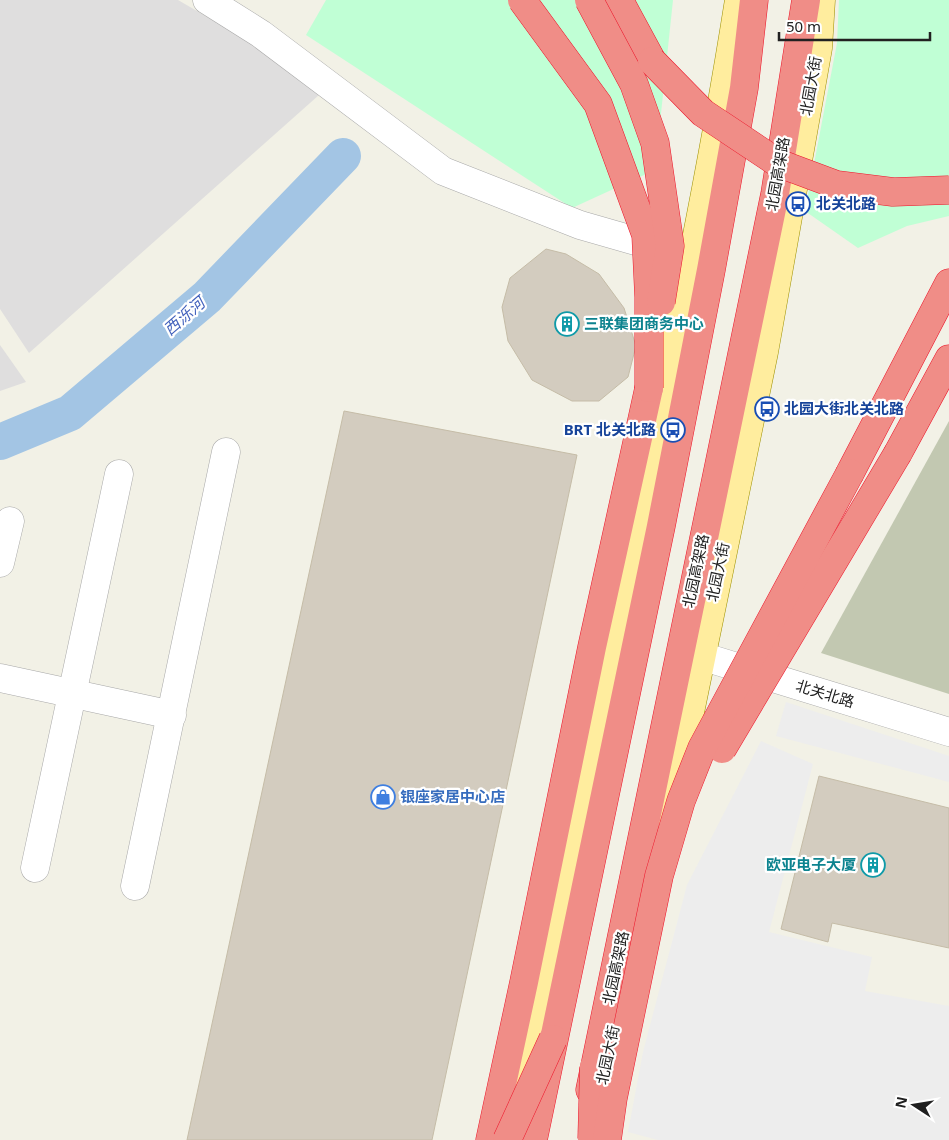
<svg xmlns="http://www.w3.org/2000/svg" width="949" height="1140" viewBox="0 0 949 1140" font-family="'Noto Sans','Noto Sans SC',sans-serif">
<style>
.residential{fill:#dfdede}
.construction{fill:#c2c8b1}
.park{fill:#c0ffd5}
.parking{fill:#ededed}
.lines{fill:none;stroke-linecap:round;stroke-linejoin:round}
.river{stroke:#a3c5e4;stroke-width:36}
.building{fill:#d3ccbf;stroke:#c5bca7}
.minor-casing{stroke:#a8a8a8;stroke-width:29}
.major-casing{stroke:#9d9000;stroke-width:29}
.highway-casing{stroke:#ed162b;stroke-width:29}
.minor{stroke:#fff;stroke-width:28}
.major{stroke:#ffed9e;stroke-width:28}
.highway{stroke:#f08d87;stroke-width:28}
.highway-bridge-casing{stroke:#ed162b;stroke-width:29;stroke-linecap:butt}
.highway-bridge{stroke:#f08d87;stroke-width:28}
.labels{text-anchor:middle;stroke-width:4.5;stroke-linejoin:round;paint-order:stroke}
.street-label{font-size:15px;fill:#212121;stroke:#fff}
.transit-label{font-size:15px;font-weight:bold;fill:#164399;stroke:#fff;text-anchor:start}
.culture-label{font-size:15px;font-weight:bold;fill:#0d838f;stroke:#fff;text-anchor:start}
.shop-label{font-size:15px;font-weight:bold;fill:#366cbe;stroke:#fff;text-anchor:start}
.water-label{font-size:16px;font-style:italic;fill:#4261bc;stroke:#fff}
</style>
<rect width="100%" height="100%" fill="#f2f1e6"/>
<g class="residential">
<polygon points="0,0 178,0 328,87 29,353 0,309"/>
<polygon points="0,345 26,382 0,391"/>
</g>
<polygon class="construction" points="949,421 949,694 821,653"/>
<g class="park">
<polygon points="326,0 673,0 655,170 572,208 306,35"/>
<polygon points="839,0 949,0 949,216 907,226 858,248 805,211 837,43"/>
</g>
<g class="parking">
<polygon points="786,702 949,756 949,782 776,736"/>
<polygon points="761,741 813,764 769,932 872,957 865,991 949,1006 949,1140 658,1140 628,1132 643,1052 687,885"/>
</g>
<g class="lines">
<polyline class="river" points="0,442 70,413 207,297 343,156"/>
</g>
<g class="building">
<polygon points="546,249 566,254 599,274 624,308 636,346 628,377 599,401 572,401 532,380 508,341 502,307 510,278"/>
<polygon points="344,411 577,455 432,1140 187,1140"/>
<polygon points="819,776 949,808 949,948 832,923 828,942 781,929"/>
</g>
<g class="lines">
<g class="minor-casing">
<g id="minor">
<polyline points="207,0 261,34 443,171 580,225 667,250"/>
<polyline points="0,563 10,521"/>
<polyline points="701,656 949,732"/>
<polyline points="0,678 172,715"/>
<polyline points="35,868 119,474"/>
<polyline points="135,886 226,452"/>
</g>
</g>
<g class="major-casing">
<g id="major">
<polyline points="666,815 681,756 764,352 818,48 821,0"/>
<path d="M515 1108C553 923 592 737 631 552 670 369 710 185 739 0"/>
</g>
</g>
<g class="highway-casing">
<g id="highway">
<polyline points="619,0 652,61"/>
<polyline points="898,453 949,359"/>
<polyline points="850,473 949,283"/>
<polyline points="590,1090 775,194 806,0"/>
<polyline points="490,1140 524,982 592,647 649,388"/>
<polyline points="533,1140 661,526 711,270 744,88 754,0"/>
</g>
</g>
<use href="#minor" class="minor"/>
<use href="#major" class="major"/>
<use href="#highway" class="highway"/>
<g class="highway-bridge-casing">
<g id="highway-bridge">
<polyline points="522,0 598,104 646,235 649,297 649,388"/>
<polyline points="589,0 634,84 655,143 670,246 661,302"/>
<polyline points="652,61 703,113 778,163 837,185 893,192 949,190"/>
<polyline points="722,749 898,453"/>
<polyline points="592,1139 594,1067"/>
<polyline points="507,1140 553,1039"/>
<polyline points="607,1140 613,1098 659,876 681,801 702,748 850,473"/>
</g>
</g>
<use href="#highway-bridge" class="highway-bridge"/>
</g>
<defs>
<g id="bus-ring" transform="scale(1.25)"><circle r="9.5" fill="#fff" stroke="#1a4fb4" stroke-width="1.5"/><path d="M-5-6H5V4H4V6H2V4H-2V6H-4V4H-5ZM-3.5-4V0h7V-4ZM-3.5 1.2v1.5H-2V1.2ZM2 1.2v1.5H3.5V1.2Z" fill="#1a4fb4"/></g>
<g id="building-ring" transform="scale(1.25)"><circle r="9.5" fill="#fff" stroke="#0f9aa8" stroke-width="1.5"/><path d="M-4-6H4V6H1V3H-1V6H-4ZM-2.5-4.3h1.7v1.8h-1.7ZM.8-4.3h1.7v1.8H.8ZM-2.5-1h1.7V.8h-1.7ZM.8-1h1.7V.8H.8Z" fill="#0f9aa8"/></g>
<g id="shop-ring" transform="scale(1.25)"><circle r="9.5" fill="#fff" stroke="#3f7fe0" stroke-width="1.5"/><path d="M-5-2.5h2.3a2.7 3.5 0 0 1 5.4 0H5L5.5 6h-11ZM-1.5-2.5h3a1.5 2.3 0 0 0-3 0Z" fill="#3f7fe0"/></g>
</defs>
<g fill-rule="evenodd">
<use href="#bus-ring" x="798" y="204"/>
<use href="#building-ring" x="567" y="324"/>
<use href="#bus-ring" x="767" y="409"/>
<use href="#bus-ring" x="673" y="430"/>
<use href="#shop-ring" x="383" y="797"/>
<use href="#building-ring" x="873" y="865"/>
</g>
<g class="labels">
<g class="street-label">
<text transform="translate(811 86) rotate(-80)" y="5">北园大街</text>
<text transform="translate(778 174) rotate(-80)" y="5">北园高架路</text>
<text transform="translate(696 571) rotate(-78)" y="5">北园高架路</text>
<text transform="translate(718 572) rotate(-78)" y="5">北园大街</text>
<text transform="translate(825 694) rotate(17)" y="5">北关北路</text>
<text transform="translate(616 968) rotate(-78)" y="5">北园高架路</text>
<text transform="translate(608 1055) rotate(-78)" y="5">北园大街</text>
</g>
<g class="transit-label">
<text x="816" y="209">北关北路</text>
<text x="784" y="414">北园大街北关北路</text>
<text x="656" y="435" text-anchor="end">BRT 北关北路</text>
</g>
<g class="culture-label">
<text x="584" y="329">三联集团商务中心</text>
<text x="856" y="870" text-anchor="end">欧亚电子大厦</text>
</g>
<g class="shop-label">
<text x="400" y="802">银座家居中心店</text>
</g>
<g class="water-label">
<text transform="translate(184 316) rotate(-41)" y="6">西泺河</text>
</g>
</g>
<g transform="translate(914 1105) rotate(282)" stroke="#ffffff" stroke-width="4" paint-order="stroke">
<path d="M0-4L9 19L0 12L-9 19Z" fill="#212121"/>
<text y="-8" font-size="14" font-weight="bold" text-anchor="middle" fill="#212121">N</text>
</g>
<path d="M779 32v8h151v-8" fill="none" stroke="#212121" stroke-width="2.5"/>
<text x="786" y="32" font-size="15" fill="#212121" stroke="#ffffff" stroke-width="4" paint-order="stroke">50 m</text>
</svg>
